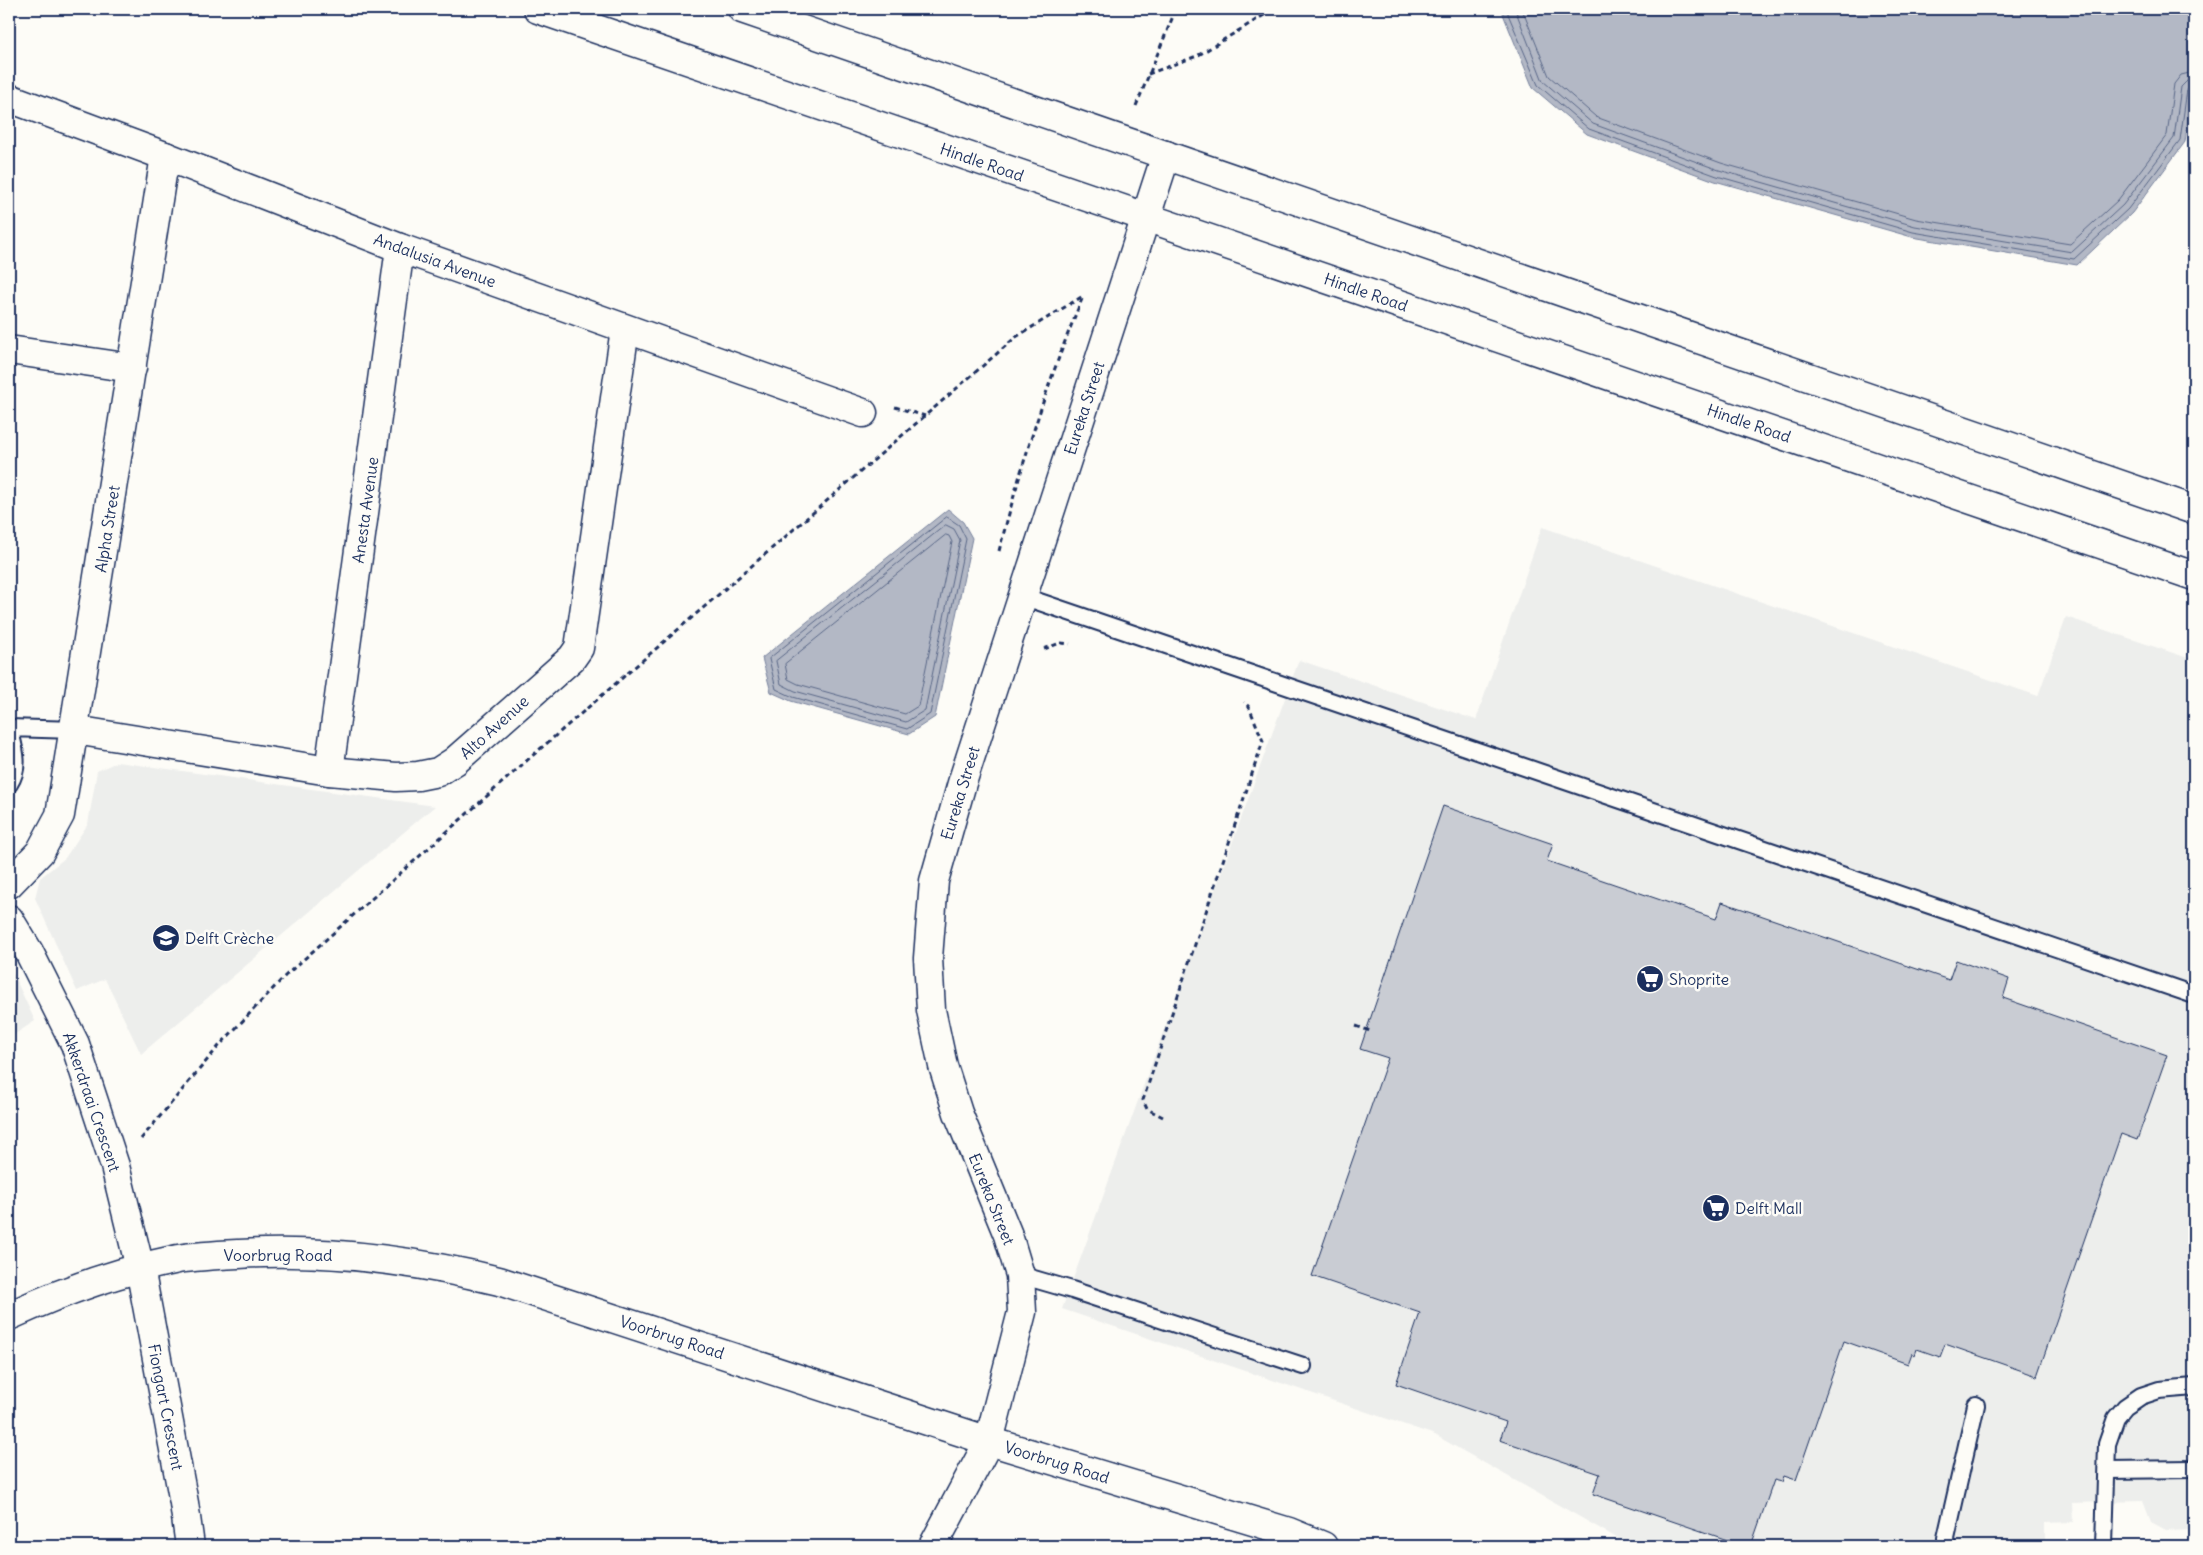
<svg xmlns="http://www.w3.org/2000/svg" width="2203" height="1555" viewBox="0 0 2203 1555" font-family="Delius,sans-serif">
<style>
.built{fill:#edeeec}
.water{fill:#b3b8c5;stroke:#76819c}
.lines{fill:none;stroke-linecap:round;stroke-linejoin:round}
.shore{stroke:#586687;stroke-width:1}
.building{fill:#c9ccd3;stroke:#1b2f5e}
.lane-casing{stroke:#1b2f5e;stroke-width:20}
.street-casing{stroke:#1b2f5e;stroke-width:31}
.secondary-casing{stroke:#1b2f5e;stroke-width:31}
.path{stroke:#1b2f5e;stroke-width:3;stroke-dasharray:5 4;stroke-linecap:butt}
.lane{stroke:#fdfcf7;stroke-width:16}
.street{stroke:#fdfcf7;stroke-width:28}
.secondary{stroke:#fdfcf7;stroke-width:28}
.labels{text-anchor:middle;stroke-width:5;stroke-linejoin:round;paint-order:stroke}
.street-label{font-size:16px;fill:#1b2f5e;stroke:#fdfcf7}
.poi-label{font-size:16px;fill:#1b2f5e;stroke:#fdfcf7;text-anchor:start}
</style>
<rect width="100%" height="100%" fill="#fdfcf7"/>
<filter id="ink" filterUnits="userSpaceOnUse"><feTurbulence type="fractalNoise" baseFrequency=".02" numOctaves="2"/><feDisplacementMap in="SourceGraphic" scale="10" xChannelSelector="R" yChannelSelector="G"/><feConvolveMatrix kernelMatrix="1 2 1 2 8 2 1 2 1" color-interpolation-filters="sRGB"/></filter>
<g filter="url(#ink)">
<g class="built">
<polygon points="1542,527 2038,696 2066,617 2194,660 2194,1529 2166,1530 2151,1522 2143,1501 2072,1503 2073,1522 2045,1523 2045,1546 1631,1546 1435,1435 1062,1309 1299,660 1476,720"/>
<polygon points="117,762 435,806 141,1054 105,979 77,991 35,898 40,878 65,858 88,824 97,771"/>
<polygon points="9,965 35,1021 9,1038"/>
</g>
<g class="water">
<polygon points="1504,9 2194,9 2194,73 2185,142 2132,213 2077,265 1912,237 1715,181 1587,134 1533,88 1503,14"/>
<polygon points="948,509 963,522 972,538 935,717 909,734 791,701 771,692 762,658"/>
</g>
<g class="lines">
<g class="shore">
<polyline points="1508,9 1508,14 1538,85 1589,129 1717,176 1913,232 2074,259 2128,209 2180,140 2187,90 2190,86 2194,86"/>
<polyline points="1515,9 1543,81 1593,124 1719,170 1915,226 2072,252 2123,205 2174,138 2181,87 2187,81 2194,79"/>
<polyline points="1522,9 1549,76 1596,117 1721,163 1916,219 2070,244 2118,200 2167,135 2174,84 2181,75 2194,72"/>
<polygon points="947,517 959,525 966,539 930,714 907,729 793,697 776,689 769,659"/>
<polygon points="946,525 954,529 960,540 925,710 906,722 795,691 781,684 776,661"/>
<polygon points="946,535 949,536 952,542 918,706 905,714 798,684 788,679 785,664"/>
</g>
</g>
<polygon class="building" points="1443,806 1553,844 1547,861 1716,919 1722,902 1949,980 1956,960 2009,979 2003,998 2167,1055 2137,1140 2121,1134 2037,1376 1945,1344 1940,1357 1917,1349 1915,1355 1912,1353 1908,1364 1844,1341 1796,1480 1784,1476 1782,1482 1774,1480 1751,1546 1745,1546 1593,1494 1600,1474 1500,1440 1506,1422 1396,1384 1420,1313 1312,1276 1388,1058 1360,1049"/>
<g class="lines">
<g class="lane-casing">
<g id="lane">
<polyline points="1022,596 2194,995"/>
<path d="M9 784C21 766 14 748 9 728L75 730"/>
<polyline points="1020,1275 1072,1290 1303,1366"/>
<polyline points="2107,1470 2194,1469"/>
<polyline points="1947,1546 1946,1538 1976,1405"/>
<polyline points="2104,1546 2107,1444 2116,1418 2125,1407 2141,1396 2159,1390 2194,1387"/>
</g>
</g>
<g class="street-casing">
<g id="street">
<polyline points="9,98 165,156 400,248 863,413"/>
<polyline points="9,350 132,368"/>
<polyline points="75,730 329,771 396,777 418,776 438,772 455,761 572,658 579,648 625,329"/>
<polyline points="329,771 400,248"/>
<polyline points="9,884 40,852 60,815 165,156"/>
<polyline points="9,919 29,952 75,1044 115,1166 140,1268 184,1503 190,1546"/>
<path d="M9 1316C63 1291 119 1271 178 1259 198 1256 219 1255 239 1254 327 1249 413 1260 499 1281L989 1441 1289 1532 1323 1546"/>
<polyline points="933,1546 989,1441 1022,1312 1020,1275 1008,1235 958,1113 943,1066 931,1010 928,958 934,881 962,783 1166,155"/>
</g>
</g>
<g class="secondary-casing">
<g id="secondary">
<polyline points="538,9 2194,576"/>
<polyline points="742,9 2194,510"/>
</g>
</g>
<g class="path">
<polyline points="1148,74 1197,56 1274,9"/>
<polyline points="1136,106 1176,9"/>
<polyline points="895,407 925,416"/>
<path d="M999 551C1021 466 1048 380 1082 299"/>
<polyline points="1044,649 1060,643 1070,644"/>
<polyline points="1356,1026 1370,1031"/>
<polyline points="1163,1117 1147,1109 1143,1100 1263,741 1249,707 1244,702"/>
<polyline points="141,1139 219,1046 285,976 532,756 1016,337 1083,296"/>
</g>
<use href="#lane" class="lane"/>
<use href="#street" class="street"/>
<use href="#secondary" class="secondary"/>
</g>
</g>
<defs>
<g id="school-disc" transform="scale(1.4375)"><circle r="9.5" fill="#1b2f5e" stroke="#fdfcf7"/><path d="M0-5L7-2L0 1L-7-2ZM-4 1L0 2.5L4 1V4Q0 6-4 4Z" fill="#fff"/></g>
<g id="supermarket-disc" transform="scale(1.4375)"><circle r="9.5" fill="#1b2f5e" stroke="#fdfcf7"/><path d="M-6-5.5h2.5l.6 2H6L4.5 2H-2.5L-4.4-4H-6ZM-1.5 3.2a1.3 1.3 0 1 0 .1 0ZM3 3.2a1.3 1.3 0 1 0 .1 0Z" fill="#fff"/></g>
</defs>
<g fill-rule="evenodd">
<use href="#school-disc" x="166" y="938"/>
<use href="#supermarket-disc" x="1650" y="979"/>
<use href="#supermarket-disc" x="1716" y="1208"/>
</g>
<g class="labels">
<g class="street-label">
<text transform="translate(982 162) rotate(19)" y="6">Hindle Road</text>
<text transform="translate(435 260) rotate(20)" y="6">Andalusia Avenue</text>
<text transform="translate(1366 292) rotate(19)" y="6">Hindle Road</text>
<text transform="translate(1084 408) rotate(-72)" y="6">Eureka Street</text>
<text transform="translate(1749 423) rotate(19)" y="6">Hindle Road</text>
<text transform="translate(365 510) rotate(-82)" y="6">Anesta Avenue</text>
<text transform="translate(107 529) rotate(-81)" y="6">Alpha Street</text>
<text transform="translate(494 727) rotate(-42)" y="6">Alto Avenue</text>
<text transform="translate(960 793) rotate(-73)" y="6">Eureka Street</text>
<text transform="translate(92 1102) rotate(71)" y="6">Akkerdraai Crescent</text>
<text transform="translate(992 1199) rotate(68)" y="6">Eureka Street</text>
<text x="278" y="1261">Voorbrug Road</text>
<text transform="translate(672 1337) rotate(18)" y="6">Voorbrug Road</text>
<text transform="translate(166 1407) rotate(79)" y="6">Fiongart Crescent</text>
<text transform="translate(1057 1462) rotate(17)" y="6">Voorbrug Road</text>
</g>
<g class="poi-label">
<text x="185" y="944">Delft Crèche</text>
<text x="1669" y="985">Shoprite</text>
<text x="1735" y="1214">Delft Mall</text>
</g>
</g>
<rect width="2203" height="1555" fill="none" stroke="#fdfcf7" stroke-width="30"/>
<rect x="15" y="15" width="2173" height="1525" fill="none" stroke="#1b2f5e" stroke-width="2" filter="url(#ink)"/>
</svg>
